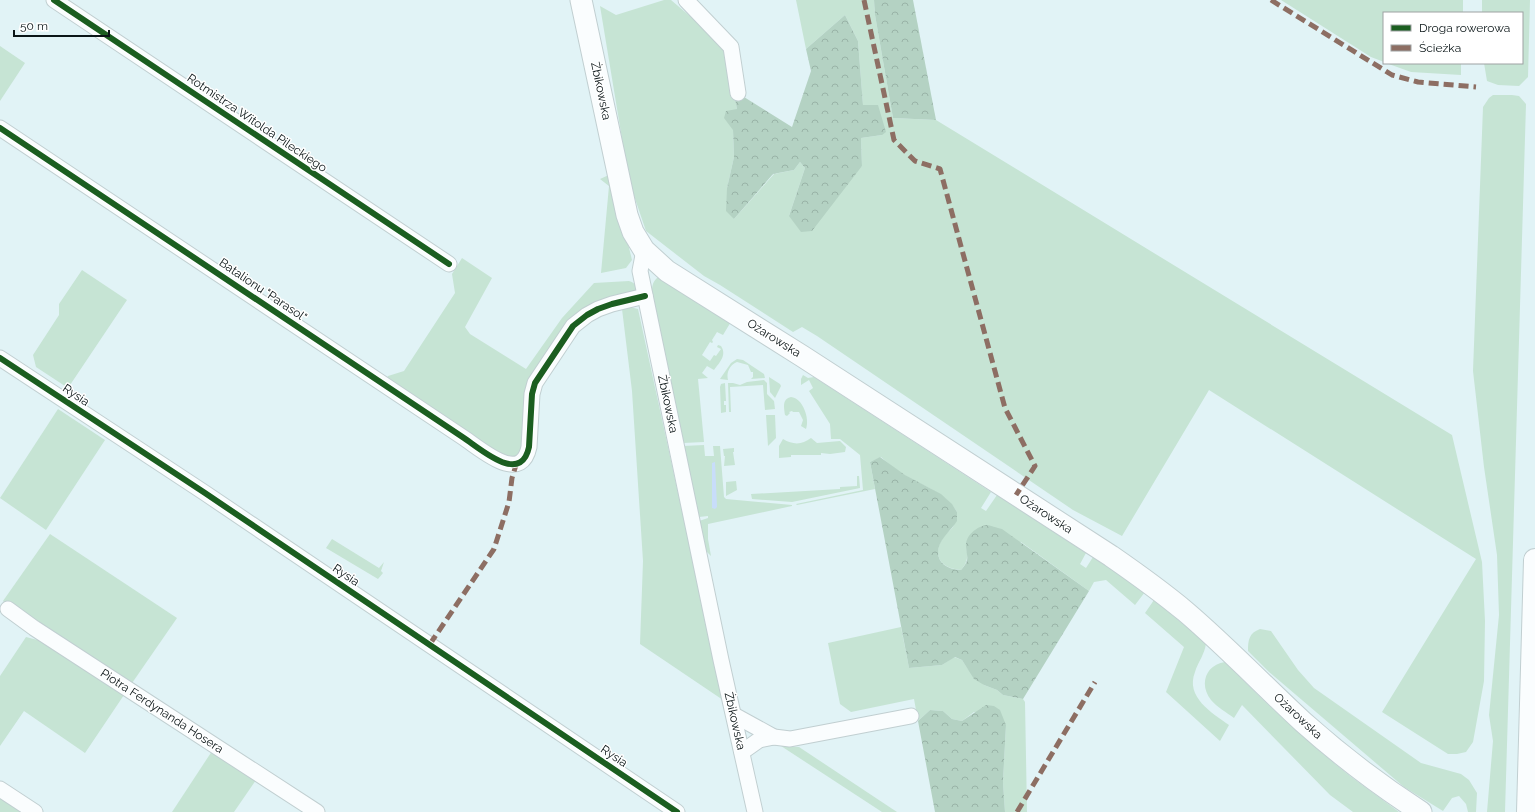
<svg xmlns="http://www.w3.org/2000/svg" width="1535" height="812" viewBox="0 0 1535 812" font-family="Raleway,sans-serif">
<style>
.green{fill:#c6e4d4}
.forest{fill:url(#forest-crowns)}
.water{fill:url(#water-ripples)}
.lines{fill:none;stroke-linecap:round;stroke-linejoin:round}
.street-casing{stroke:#c1cfd1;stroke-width:17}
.secondary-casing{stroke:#c1cfd1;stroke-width:23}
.highway-casing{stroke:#c1cfd1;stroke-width:24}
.street{stroke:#fafdfe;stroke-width:15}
.secondary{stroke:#fafdfe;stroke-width:21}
.highway{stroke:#fafdfe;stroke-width:22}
.quiet{stroke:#8d6e63;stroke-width:5;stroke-dasharray:10 5;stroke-linecap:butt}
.cycleway-casing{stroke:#fff;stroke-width:8}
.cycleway{stroke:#1b5e20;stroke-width:6}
.labels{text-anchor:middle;stroke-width:3;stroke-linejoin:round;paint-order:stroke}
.street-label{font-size:12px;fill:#0a1517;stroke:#fff}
</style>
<defs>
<pattern id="forest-crowns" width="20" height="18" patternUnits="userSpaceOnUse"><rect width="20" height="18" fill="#b4d2c3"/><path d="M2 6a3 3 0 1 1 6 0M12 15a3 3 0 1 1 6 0" fill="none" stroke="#99b3a7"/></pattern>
<pattern id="water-ripples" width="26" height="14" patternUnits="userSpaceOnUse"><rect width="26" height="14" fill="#c8ddfa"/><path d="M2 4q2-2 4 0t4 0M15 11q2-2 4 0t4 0" fill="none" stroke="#aabdd6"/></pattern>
</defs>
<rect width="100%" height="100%" fill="#e1f3f6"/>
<g class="green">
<polygon points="664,0 671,0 725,46 737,109 733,130 734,157 727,188 734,219 774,174 794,170 800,162 805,168 789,216 862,166 861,138 882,135 863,105 858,41 845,15 806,49 796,0 874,0 875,15 893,118 936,120 1452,435 1482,562 1485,621 1484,681 1473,742 1466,752 1457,754 1448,754 1382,712 1476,559 1209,390 1122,536 1073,510 817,336 802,327 793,332 720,285 704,276 646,231 629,181 600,6 616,15"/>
<polygon points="1281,0 1463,0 1463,13 1384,13 1384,62 1371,57"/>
<polygon points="1482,0 1530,0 1528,77 1519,86 1498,85 1487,81 1484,63 1522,63 1522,13 1482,13"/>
<polygon points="0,46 25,63 0,101"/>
<polygon points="1386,63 1461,63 1461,75 1411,72"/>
<polygon points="1493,95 1512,95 1519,96 1526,104 1505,812 1487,812 1493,741 1489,715 1499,615 1497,555 1484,467 1473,371 1483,107 1489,98"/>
<polygon points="611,174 632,260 626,268 601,273 609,186 600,179"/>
<path d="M462 258 492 278 465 327 470 334 526 369 562 318 594 283 629 281C635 283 636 285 637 291L592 307 530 383 524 446 516 458 498 456 385 381 388 376 404 371 455 293 452 274Z"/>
<polygon points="82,270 127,300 68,388 36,367 33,355 59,315 59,304"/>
<path d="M657 278H660L732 320 723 335 717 332 712 340 713 342 712 343 710 342 702 355 710 361 714 355 716 356 721 349 717 347 718 345 721 346C727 355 720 362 714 370L707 366 702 373 708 378 698 379 704 442 683 443 652 293C652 287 652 283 657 278Z"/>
<polygon points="630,307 638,309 723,700 640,644 643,561 632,391 622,309"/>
<path d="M737 359 743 360 764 374 765 378 751 379 753 377V372H751L748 365 737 362C730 365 726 372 728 380L720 379 731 363Z"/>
<path d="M803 375 808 378 814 377 991 492 981 508 986 511 997 495 1086 553 1080 564 1086 568 1093 557 1145 592 1135 605 1106 580 1094 582 1089 591 1021 542 966 546C968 556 968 562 961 570 940 568 931 555 944 536 946 533 950 531 953 527 955 523 956 517 957 512 946 493 925 487 906 476 897 471 889 464 881 457L870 462 875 489 797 505 796 504 863 490 860 455 840 439H831L830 424 809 391 813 388 809 380 801 385V379Z"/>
<polygon points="769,377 780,384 781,386 775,398 770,392"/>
<polygon points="764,380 767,383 767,394 774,401 775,409 765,410 763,385 730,387 731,412 729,412 728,383 733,383 740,385 747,382"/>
<polygon points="725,383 726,401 724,401 724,405 726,405 726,412 721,413 720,387 721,384"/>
<path d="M791 397C803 398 810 419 806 429L801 426 803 420 799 412H793L792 411 789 412 790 413 787 416 785 415C784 407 782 399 791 397Z"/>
<polygon points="58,409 105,440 46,530 0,498"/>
<polygon points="766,415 775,415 776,438 768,446"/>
<path d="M811 438 817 443 840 441 846 447 845 452 830 454 821 453V455H791V457L779 458V446L783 439C793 445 802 445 811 438Z"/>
<polygon points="704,445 705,456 714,456 713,446 720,446 724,497 726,499 792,505 792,506 708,524 708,539 711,556 704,549 699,521 708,518 708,516 699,517 683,446"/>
<polygon points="734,448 734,452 733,452 735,465 724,466 725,456 724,456 723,449"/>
<polygon points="857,476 859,476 860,488 792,502 752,499 751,494 840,489 840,487 857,486"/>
<polygon points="736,481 737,490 726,496 726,482"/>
<polygon points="50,534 177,618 130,686 3,601"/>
<polygon points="332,539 379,568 384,562 381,571 383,573 378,579 326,548"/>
<path d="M1154 600 1206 643C1205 654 1198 662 1195 672 1185 697 1212 713 1229 725L1220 741 1166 692 1184 647 1145 613Z"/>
<polygon points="901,627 909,668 942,665 954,657 962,660 968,669 984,685 997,690 1003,695 1023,699 1025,702 1027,812 1005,812 1003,782 1006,725 974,712 962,721 952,719 943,711 930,710 918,721 914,699 851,712 840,704 828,643"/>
<path d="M1260 629 1271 631 1298 670 1314 688 1421 763 1461 774 1469 780 1477 793 1476 812H1468L1466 804 1459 796 1452 798 1443 811 1404 787 1269 672 1248 651C1248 640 1249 633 1260 629Z"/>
<polygon points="26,637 49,643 126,692 85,753 24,711 0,746 0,676"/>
<path d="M1225 662C1264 702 1306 741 1350 776 1366 788 1383 800 1399 812H1353L1330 795 1242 705 1234 718C1226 712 1217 707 1211 700 1199 685 1205 665 1225 662Z"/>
<polygon points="781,746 799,747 897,812 882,812"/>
<polygon points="214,748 258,777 234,812 172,812"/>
<polygon points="0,794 27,812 0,812"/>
</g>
<g class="forest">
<polygon points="874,0 913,0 936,120 893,118 875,15"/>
<polygon points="845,15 858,41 863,105 878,105 886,132 882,135 861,138 862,166 812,231 801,232 789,216 805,168 800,162 794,170 773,174 734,219 726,211 727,188 734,157 733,130 724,118 726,111 737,109 735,99 744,97 792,127 811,71 806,49"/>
<path d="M880 457 905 475 941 494 952 504 957 512V521C954 526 949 531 945 536 931 553 939 569 961 570 970 560 967 558 966 547 965 536 976 527 986 525 990 525 997 528 1002 529L1089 591 1023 699 1003 695 997 690 984 685 974 679 962 660 955 657 942 665 909 668 870 462Z"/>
<polygon points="986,705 994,706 1000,710 1006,725 1003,782 1005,812 935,812 918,721 930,710 943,711 952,719 962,721"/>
</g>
<polygon class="water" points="715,462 717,507 715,509 712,508 712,463"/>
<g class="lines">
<g class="street-casing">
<g id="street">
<polyline points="54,0 449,264"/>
<polyline points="686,0 731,47 738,93"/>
<path d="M0 128 464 438C482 450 521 485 529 447L532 394 535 383 573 326 587 315 598 309 612 304 645 296"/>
<polyline points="644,250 640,271 721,660 755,812"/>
<polyline points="0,358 205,493 677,812"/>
<polyline points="8,609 34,628 317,812"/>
<polyline points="734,715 774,737 790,739 911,716"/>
<polyline points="742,752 759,740 774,737"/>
<polyline points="0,789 35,812"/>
</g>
</g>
<g class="secondary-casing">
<path id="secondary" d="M581 0 627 215 633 232 644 250 667 271 802 356 1111 556C1137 574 1162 592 1186 612 1227 647 1264 686 1303 722 1340 755 1379 785 1421 812"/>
</g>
<g class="highway-casing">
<polyline id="highway" points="1528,812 1535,560"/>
</g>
<use href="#street" class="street"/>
<use href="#secondary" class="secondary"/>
<use href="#highway" class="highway"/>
<g class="quiet">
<polyline points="864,0 894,140 915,161 940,169 1005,408 1035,466 1016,495"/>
<polyline points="1271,0 1392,75 1418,82 1476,87"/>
<polyline points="430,644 494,549 509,502 512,478 516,465"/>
<polyline points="1017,812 1095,682"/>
</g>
<g class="cycleway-casing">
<g id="cycleway">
<polyline points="54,0 449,264"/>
<path d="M0 128 464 438C482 450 521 485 529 447L532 394 535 383 573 326 587 315 598 309 612 304 645 296"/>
<polyline points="0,358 205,493 677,812"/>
</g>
</g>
<use href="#cycleway" class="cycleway"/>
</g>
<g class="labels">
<g class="street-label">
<text transform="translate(601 91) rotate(78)" y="4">Żbikowska</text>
<text transform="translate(257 123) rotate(34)" y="4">Rotmistrza Witolda Pileckiego</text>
<text transform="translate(263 290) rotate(34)" y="4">Batalionu "Parasol"</text>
<text transform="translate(774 338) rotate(32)" y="4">Ożarowska</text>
<text transform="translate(76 395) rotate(34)" y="4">Rysia</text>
<text transform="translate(668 404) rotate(78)" y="4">Żbikowska</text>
<text transform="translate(1046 514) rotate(33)" y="4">Ożarowska</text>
<text transform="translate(346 575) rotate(34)" y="4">Rysia</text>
<text transform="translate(162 711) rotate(33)" y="4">Piotra Ferdynanda Hosera</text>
<text transform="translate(1298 716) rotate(43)" y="4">Ożarowska</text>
<text transform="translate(735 721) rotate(77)" y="4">Żbikowska</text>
<text transform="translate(614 756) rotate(34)" y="4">Rysia</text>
</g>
</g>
<rect x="1383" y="12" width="140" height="52" fill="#ffffff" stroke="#9da1a2"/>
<rect x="1391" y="25" width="20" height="6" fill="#1b5e20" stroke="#9da1a2"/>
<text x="1419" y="32" font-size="12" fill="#0a1517">Droga rowerowa</text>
<rect x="1391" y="45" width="20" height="6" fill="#8d6e63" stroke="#9da1a2"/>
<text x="1419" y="52" font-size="12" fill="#0a1517">Ścieżka</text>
<path d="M14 30v6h95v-6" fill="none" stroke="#0a1517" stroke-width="2"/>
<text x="20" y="30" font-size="12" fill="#0a1517" stroke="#ffffff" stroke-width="3" paint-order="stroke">50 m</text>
</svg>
